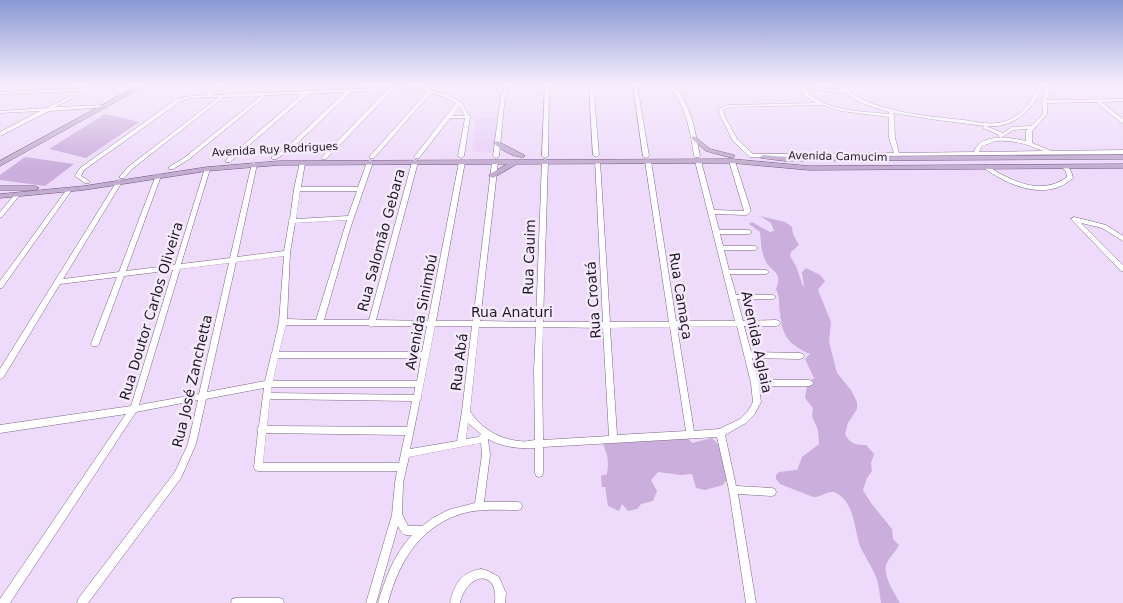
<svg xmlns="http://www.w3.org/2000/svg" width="1123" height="603" viewBox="0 0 1123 603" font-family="'DejaVu Sans',sans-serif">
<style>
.built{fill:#e7d0f7}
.green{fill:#caaedb}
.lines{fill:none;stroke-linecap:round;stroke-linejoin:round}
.minor-casing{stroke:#7a6985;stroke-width:1}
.major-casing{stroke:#6f5580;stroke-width:1}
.minor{fill:#fff;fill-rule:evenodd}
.major{fill:#c2acd0;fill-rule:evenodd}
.labels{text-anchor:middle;stroke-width:5;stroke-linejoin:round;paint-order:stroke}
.far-street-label{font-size:11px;fill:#201925;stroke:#f6ebfe}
.street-label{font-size:14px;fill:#201925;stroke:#f6ebfe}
</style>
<rect width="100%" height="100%" fill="#eedafa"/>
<polygon class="built" points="476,118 500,118 495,152 493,153 472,151"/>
<g class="green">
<polygon points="105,114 139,122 86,158 49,149"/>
<polygon points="25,157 74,164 45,186 0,180 0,175"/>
<path d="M760 216 785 222 792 227 793 234 799 245 791 252 790 256 796 266 803 286H804L802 272 806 268 820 275 825 281 818 290 831 322 829 342 837 373 851 390 857 402V409L848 423 845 434C850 444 856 445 866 445L874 454 871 463 872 471 867 478 863 490 871 503 892 529 893 539 899 545C896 552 888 558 886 565 883 577 895 594 900 603H881C880 596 879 587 877 580 873 568 865 557 860 546 854 529 855 505 838 494 829 488 822 498 813 497L780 484 776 479V475L779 472 797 470 802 457 819 444 818 430 812 416 813 408 805 398 807 386 814 378 805 359 810 354C788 344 782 336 780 312 778 301 781 301 776 289 784 269 769 273 764 257 761 250 761 240 760 232L749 224 752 222 770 232 774 231 771 223Z"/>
<path d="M623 434 648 437 686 436 692 443 712 438 720 446 728 478 723 485 705 490 696 488 692 474 681 475 658 472 651 480 657 491 653 501 641 504 637 509 628 511 622 504 619 511 608 506 605 487H602L601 476 607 474C609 462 608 454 602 443L615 436Z"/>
</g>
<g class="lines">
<g class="minor-casing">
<g id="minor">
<polygon points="91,85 97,85 55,107 106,105 108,106 108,107 49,111 0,136 0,132 40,111 0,113 0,111 47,108 81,91 0,94 0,92 86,88"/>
<path d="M215 85H219L212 95 395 87H410L430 90 448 95 461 102 470 117 464 156 461 158 458 156 465 118H450L419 158H415L414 157 456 103 444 97 431 93 374 158H370V156L427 92C415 90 401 87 391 92L326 159H322L321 158 387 90 351 92 289 151 276 159H272V157L285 149 345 92 308 94 230 162H226V160L302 94 265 95V97L188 160 173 169H169V167L184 158 261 96 224 97 132 169 124 178H120V176L128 167 219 97 191 98 181 101 84 170 81 176 89 181V183H85L75 176 80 168 177 99 191 96 207 95ZM459 106 465 116H452Z"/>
<polygon points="506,85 510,85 505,96 499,156 496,158 493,156 501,96"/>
<polygon points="545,85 549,85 548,156 545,158 542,156"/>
<polygon points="589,85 593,85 599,155 596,157 593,155"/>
<polygon points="633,85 637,85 649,156 646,158 643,156"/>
<path d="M669 85H674C691 105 695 130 700 156L699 157H695L694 156C690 129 686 107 669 85Z"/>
<path d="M797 85 843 90V85H847L848 91C858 97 868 103 880 106 907 115 936 117 964 120 977 122 992 126 1006 121 1023 115 1032 101 1039 85H1043C1033 110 1014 129 986 126L1003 133 1012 127 1031 126 1043 114 1042 102 1047 85H1051L1047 100 1123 99V101L1101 102 1123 119V124L1096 102 1047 103V114L1032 131V143L1049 150 1050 151 1123 150V154L750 157 733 141 719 113V109L728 105 816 103 805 96ZM805 89 845 93 859 102 876 108 889 112V114C861 111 824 112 805 89ZM822 105 841 111 889 117V138L894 153 753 154 737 139 723 113V110L729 107ZM893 113 937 120 985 126 982 127 983 128 999 135 998 136 1001 138 1013 130 1028 129 1026 131V141C1014 138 988 134 978 145 976 147 975 149 974 152L899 153 895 138 894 116ZM996 141C1013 140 1028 144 1043 151L979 152 982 146Z"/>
<path d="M545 159 548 161 543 322H603L595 160H599L600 161 610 322H669L645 161 648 159 651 161 676 321H735L695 161 698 159 701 161 714 210 744 211 729 161 732 159 735 161 751 211 748 214 746 215 715 214 719 230H749L752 232 749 234H720L723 246H755L758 248 755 250H724L729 270H766L769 272 766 274H730L736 295H773L776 297 773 299H737L743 321 776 320 779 321 780 323 779 325 776 326H744L751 352 800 353 803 354 804 356 803 358 800 359 752 358 758 380H809L812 381 813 383 812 385 809 386H759L761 402 754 415 746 423 725 435 736 486 772 488 775 489 776 492 775 495 772 496 738 494 756 603H746L729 490 717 437 543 447V473L542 476 539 477 536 476 535 473V448C519 449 502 447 488 439L490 455 484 502H518L521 503 522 506 521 509 518 510C502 510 484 509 468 512 422 523 399 560 388 603H378C385 579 394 554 412 535 403 536 402 533 398 526L376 603H366L392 515 395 483 397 471H258L255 470 254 467 258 432 257 429 259 426 264 388 206 399 196 444 181 478 88 603H77L78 599 175 472 188 444 198 400 136 412 10 603H0V599L126 414 0 433V425L131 406 173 270 124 276 99 344 98 346H92L91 344 117 277 60 284 3 378 0 379V369L117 181 119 180 122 182 63 279 119 272 156 175 158 174 161 176 126 271 175 265 205 168H209L210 169 181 264 230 258 252 163 254 162 257 164 237 257 284 251 289 222 288 221 290 219 294 189 300 162H304L305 163 301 187H358L367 162 370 160 372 161 373 162 350 229 324 320H369L412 162 415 160 417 161 418 162 376 320 428 321 459 162 462 160 464 161 465 162 436 321H473L492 162 495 160 497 161 498 162 480 321 536 322 542 161ZM300 191H357L348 216 296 219ZM347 220 316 320 287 319 290 253 295 223ZM284 256 279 322 272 353 270 355 271 356 265 381 207 392 236 262ZM229 263 199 394 139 405 180 269ZM286 325H368L371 327 374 326H427L422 352H279ZM435 326H472L462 411 457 441 410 449 420 400 422 398 421 397ZM737 326 751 383 753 402 748 411 740 419 719 429 694 431 677 327ZM479 327H536L534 370 535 440C529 441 524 442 519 441 499 439 480 428 470 411ZM543 327 603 328 609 436 543 440 542 370ZM670 327 686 431 617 435 610 328ZM278 358H421L417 381H273ZM271 387H415L414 395 271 393ZM270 399 412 401 407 427 267 426ZM468 423 481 434 478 437 466 439ZM266 433 405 435 399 463H263ZM481 443 482 455 475 503 448 510 433 518 422 526H408L402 514 403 483 409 457Z"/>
<path d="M986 165C993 169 999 174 1007 177 1027 187 1048 191 1067 177L1066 172 1062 167 1065 165C1070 167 1072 173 1073 178 1047 202 1009 186 984 168V166Z"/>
<polygon points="69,188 72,190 71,191 2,288 0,288 0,281 67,189"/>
<polygon points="17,193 20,195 19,196 2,217 0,218 0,212 15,194"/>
<polygon points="1074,217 1106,225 1123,236 1123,241 1102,228 1081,223 1123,265 1123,271 1121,271 1072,220 1071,219"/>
<path d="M481 569 488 571 499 577 506 593 505 603H495C499 569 467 572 460 603H450C454 585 461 572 481 569Z"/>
<polygon points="236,598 279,598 283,599 284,603 231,603 232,599"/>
</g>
</g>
<g class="major-casing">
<g id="major">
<polygon points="139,85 146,85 0,166 0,161"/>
<polygon points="694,136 710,149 734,155 735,156 732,158 706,151 692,139 692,137"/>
<path d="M497 141 524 155 525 156 524 157C515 158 500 150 494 143Z"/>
<polygon points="763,155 785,157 1123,155 1123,159 785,161 761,158 760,157"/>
<polygon points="732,159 809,166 1123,164 1123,168 809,170 732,163 517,164 493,178 489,176 490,174 507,164 279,165 207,171 84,190 0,198 0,194 84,186 207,167 279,161"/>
<polygon points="0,186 35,186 39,188 35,190 0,190"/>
</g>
</g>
<use href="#minor" class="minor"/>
<use href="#major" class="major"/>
</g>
<linearGradient id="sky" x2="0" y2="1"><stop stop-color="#8999d3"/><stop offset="0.5" stop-color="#f7eefd"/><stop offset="1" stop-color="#f7eefd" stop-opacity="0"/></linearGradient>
<rect width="1123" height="169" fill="url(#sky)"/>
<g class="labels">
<g class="far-street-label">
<text transform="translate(275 149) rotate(-3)" y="4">Avenida Ruy Rodrigues</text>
<text transform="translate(838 156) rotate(1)" y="4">Avenida Camucim</text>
</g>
<g class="street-label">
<text transform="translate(381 240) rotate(-75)" y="5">Rua Salomão Gebara</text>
<text transform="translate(529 257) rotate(-88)" y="5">Rua Cauim</text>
<text transform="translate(681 296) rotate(81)" y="5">Rua Camaça</text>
<text transform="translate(593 300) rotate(-94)" y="5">Rua Croatá</text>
<text transform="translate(151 311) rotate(-73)" y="5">Rua Doutor Carlos Oliveira</text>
<text transform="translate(421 312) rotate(-79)" y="5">Avenida Sinimbú</text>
<text x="512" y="317">Rua Anaturi</text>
<text transform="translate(757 342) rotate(78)" y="5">Avenida Aglaia</text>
<text transform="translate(459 362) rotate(-83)" y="5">Rua Abá</text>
<text transform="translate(192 381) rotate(-77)" y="5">Rua José Zanchetta</text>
</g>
</g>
</svg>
